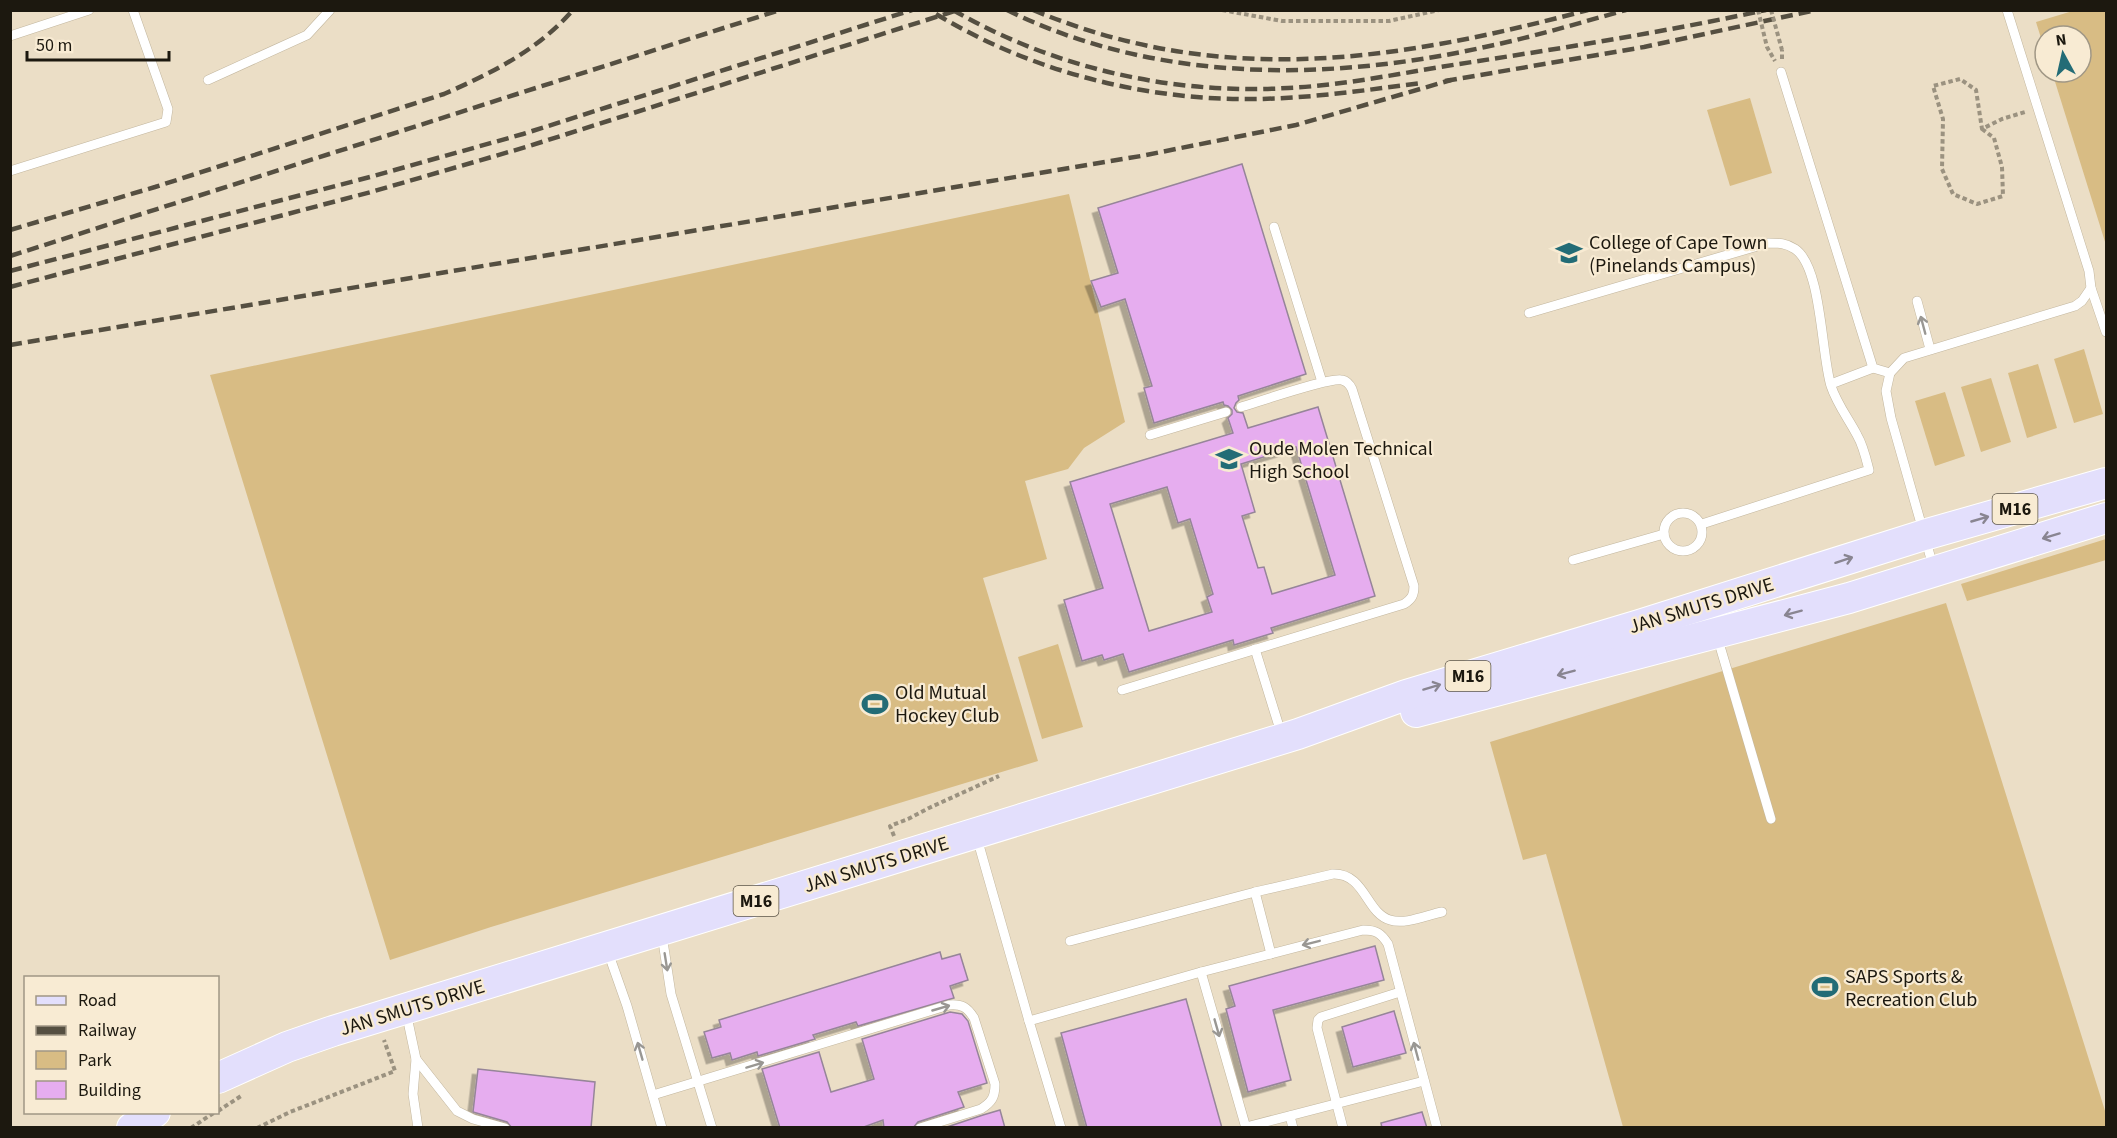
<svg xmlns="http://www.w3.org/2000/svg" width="2117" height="1138" viewBox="0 0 2117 1138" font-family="'Source Sans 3',sans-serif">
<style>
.green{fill:#d8bc84}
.building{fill:#e6adef;stroke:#968599;stroke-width:1.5;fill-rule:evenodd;filter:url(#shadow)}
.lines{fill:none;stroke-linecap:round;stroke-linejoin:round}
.lane-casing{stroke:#c2b69e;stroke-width:10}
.primary-casing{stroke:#fff;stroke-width:32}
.path{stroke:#9b9280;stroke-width:4;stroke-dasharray:4.5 3;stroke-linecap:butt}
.lane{stroke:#fff;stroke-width:9}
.primary{stroke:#e3dffc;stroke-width:30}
.rail{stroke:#554f41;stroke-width:4.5;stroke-dasharray:12 6;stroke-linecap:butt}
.path-bridge{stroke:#9b9280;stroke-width:4;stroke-dasharray:4.5 3;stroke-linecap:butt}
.oneway{stroke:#999793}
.oneway2{stroke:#898591}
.labels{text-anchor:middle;stroke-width:4.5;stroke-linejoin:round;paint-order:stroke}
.shield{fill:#f8ebd3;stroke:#5e574a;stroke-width:1.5}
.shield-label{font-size:18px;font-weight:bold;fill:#1c180f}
.poi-label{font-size:20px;fill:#1c180f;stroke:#f8ebd3;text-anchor:start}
.street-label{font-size:20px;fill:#1c180f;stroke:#f8ebd3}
</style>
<defs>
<filter id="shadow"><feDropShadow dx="-5.5" dy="5.5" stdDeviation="0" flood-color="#0004"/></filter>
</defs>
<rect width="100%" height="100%" fill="#ebdec6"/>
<g class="green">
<polygon points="2076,10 2106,11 2106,245 2052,72 2081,72 2081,36 2045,36 2045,51 2036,22"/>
<polygon points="1750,98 1772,173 1730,186 1707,110"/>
<polygon points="1069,194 1125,422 1084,448 1068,469 1025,481 1047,559 983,578 1038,761 491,927 390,960 210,375"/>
<polygon points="2084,349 2103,414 2074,423 2054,359"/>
<polygon points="2038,364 2057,428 2027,438 2008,373"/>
<polygon points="1991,378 2011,442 1981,452 1961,387"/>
<polygon points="1945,392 1965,456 1935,466 1915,401"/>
<polygon points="2106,539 2106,560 1967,601 1961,584"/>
<polygon points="1946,603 2106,1114 2106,1127 1623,1127 1546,854 1523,860 1490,742"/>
<polygon points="1058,644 1083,727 1042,739 1018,657"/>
</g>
<g class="building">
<path d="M1242 164 1306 374 1238 396 1239 400 1236 403 1234 408 1237 412 1243 413 1248 428 1318 407 1375 596 1271 628 1273 633 1234 645 1233 640 1129 672 1123 654 1104 660 1102 655 1082 661 1064 600 1103 588 1070 482 1233 433 1228 418 1232 414V410L1228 406 1224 405 1223 402 1154 423 1144 388 1152 386 1125 299 1101 307 1091 281 1118 273 1098 208ZM1296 447 1335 575 1272 594 1264 567 1258 568 1242 516 1255 512 1241 464ZM1167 487 1178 523 1190 519 1213 594 1207 597 1212 612 1149 631 1110 504Z"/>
<polygon points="1375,946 1384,980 1273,1010 1291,1080 1248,1092 1226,1009 1235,1006 1229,986"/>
<polygon points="940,952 942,959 960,954 968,980 950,986 954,998 858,1026 856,1022 813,1035 815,1039 758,1056 757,1052 732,1060 730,1053 712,1058 704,1032 721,1027 719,1020"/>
<polygon points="1186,999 1222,1128 1087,1128 1061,1033"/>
<polygon points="1394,1011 1406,1053 1353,1067 1342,1027"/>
<polygon points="950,1012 962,1014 968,1021 987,1083 958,1092 964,1107 918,1122 913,1128 884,1128 883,1120 861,1128 780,1128 762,1069 819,1052 831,1092 874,1079 862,1039"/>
<polygon points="478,1069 595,1082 591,1128 512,1128 507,1122 473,1112"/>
<polygon points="1000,1110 1005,1128 944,1128 983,1115"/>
<polygon points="1422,1112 1427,1128 1382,1128 1381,1123"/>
</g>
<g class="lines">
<g class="lane-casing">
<g id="lane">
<polyline points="2007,10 2089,271 2091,288 2106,332"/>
<polyline points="10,36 89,10"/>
<polyline points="1781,72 1873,368 1890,373"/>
<polyline points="208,80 307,35 330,10"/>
<polyline points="10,171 166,122 168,109 133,10"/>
<polyline points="1274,227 1322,382"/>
<polyline points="1917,301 1930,349"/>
<path d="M1529 313 1768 243C1779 243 1786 243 1795 249 1822 267 1821 354 1831 386 1837 404 1848 418 1857 435 1863 445 1866 458 1869 470L1702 524"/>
<polyline points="1831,384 1873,368"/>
<polyline points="1150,435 1226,412"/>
<circle cx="1683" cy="532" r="19"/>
<polyline points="1573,560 1664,534"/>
<polyline points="1933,566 1891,418 1886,391 1890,373 1904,358 2075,306 2082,301 2091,288"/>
<polyline points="1717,636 1771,819"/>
<polyline points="1255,649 1282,736"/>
<path d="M1122 690 1404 604C1412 599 1414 595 1414 586L1352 389C1350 385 1347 381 1342 380 1330 377 1258 402 1241 407"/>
<polyline points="977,838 1029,1021"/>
<path d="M1255 892 1333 874C1365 873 1366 913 1390 920 1405 925 1427 915 1442 912"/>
<polyline points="662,935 671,994 712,1128"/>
<polyline points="1070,941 1255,892 1271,954"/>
<polyline points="608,952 627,1006 662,1128"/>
<polyline points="1201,972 1246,1128"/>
<polyline points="406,1012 416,1059 413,1094 418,1128"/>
<polyline points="416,1059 457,1111 473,1119 505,1128"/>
<path d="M653 1095 949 1005C962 1004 967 1007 974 1018L995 1084C995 1097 992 1102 981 1109L920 1128"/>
<polyline points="1290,1116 1293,1128"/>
<polyline points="1246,1127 1424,1081"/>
<path d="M1061 1128 1029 1021 1201 972 1363 930C1376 930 1381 933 1388 944L1437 1128"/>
<polyline points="1343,1128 1317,1028 1318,1020 1321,1017 1400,992"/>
</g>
</g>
<g class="primary-casing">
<g id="primary">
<polyline points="1416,712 1849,598 2106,518"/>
<polyline points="218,1078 287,1047 333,1031 1298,734 1406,695 1639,625 1924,535 2106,483"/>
<polyline points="132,1128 155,1112"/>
</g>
</g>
<g class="path">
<polyline points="1222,10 1282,21 1389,21 1439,10"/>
<polyline points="1758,10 1767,47 1775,61"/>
<polyline points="1782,59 1782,50"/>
<polyline points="1982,129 1994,138 2002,167 2003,196 1977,204 1953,194 1942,169 1943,119 1933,86 1960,79 1976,90 1982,129 2002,119 2025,112"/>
<polyline points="894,836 890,826 908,819 929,808 999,776"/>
<polyline points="218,1111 241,1096"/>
<polyline points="191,1128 215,1112"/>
<polyline points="257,1128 290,1112 395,1071 384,1040"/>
</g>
<use href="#lane" class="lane"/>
<use href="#primary" class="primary"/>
<g class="rail">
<path d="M953 10C1053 68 1172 95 1288 88 1349 85 1411 71 1472 62 1570 47 1669 31 1766 10"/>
<path d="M1007 10C1155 83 1327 82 1485 47 1533 37 1579 23 1626 10"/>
<path d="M1033 10C1222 89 1397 61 1588 10"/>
<path d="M936 14C1032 72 1146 101 1258 99 1313 98 1367 90 1421 83"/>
<polyline points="1445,81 1644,47 1816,10"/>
<path d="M10 230 155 187 444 94C492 73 538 50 573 10"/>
<polyline points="10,256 780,10"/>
<polyline points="10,271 370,177 523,134 912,10"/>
<polyline points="10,287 371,192 526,147 958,10"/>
<polyline points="10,345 1141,156 1296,125 1451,80"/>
</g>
<polyline class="path-bridge" points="1771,10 1782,50"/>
</g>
<defs><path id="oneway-shaft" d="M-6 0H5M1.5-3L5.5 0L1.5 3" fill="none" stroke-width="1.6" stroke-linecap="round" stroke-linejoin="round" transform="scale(1.5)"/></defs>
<g class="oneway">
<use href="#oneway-shaft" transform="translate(1923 325) rotate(-105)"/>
<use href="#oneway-shaft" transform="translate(1311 943) rotate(166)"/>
<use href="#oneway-shaft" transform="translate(666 962) rotate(81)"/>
<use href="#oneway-shaft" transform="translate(941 1008) rotate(-16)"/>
<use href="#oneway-shaft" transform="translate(1217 1028) rotate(74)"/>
<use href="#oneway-shaft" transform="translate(640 1051) rotate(-106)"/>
<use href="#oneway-shaft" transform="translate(1416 1051) rotate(-105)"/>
<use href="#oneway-shaft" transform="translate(755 1065) rotate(-17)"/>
</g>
<g class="oneway2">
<use href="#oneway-shaft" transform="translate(1980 519) rotate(-16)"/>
<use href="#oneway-shaft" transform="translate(2051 536) rotate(163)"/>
<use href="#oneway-shaft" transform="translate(1844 560) rotate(-18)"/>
<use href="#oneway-shaft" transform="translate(1793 613) rotate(165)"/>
<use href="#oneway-shaft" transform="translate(1566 673) rotate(165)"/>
<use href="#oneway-shaft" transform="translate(1432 687) rotate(-17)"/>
</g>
<defs>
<g id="university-bare" transform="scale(2.07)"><path d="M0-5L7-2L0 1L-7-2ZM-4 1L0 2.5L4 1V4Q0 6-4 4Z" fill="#236c76" stroke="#f8ebd3" stroke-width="2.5" paint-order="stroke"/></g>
<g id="school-bare" transform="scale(2.07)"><path d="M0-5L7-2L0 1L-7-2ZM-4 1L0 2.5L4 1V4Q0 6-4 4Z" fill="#236c76" stroke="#f8ebd3" stroke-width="2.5" paint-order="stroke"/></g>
<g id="stadium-bare" transform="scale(2.07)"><path d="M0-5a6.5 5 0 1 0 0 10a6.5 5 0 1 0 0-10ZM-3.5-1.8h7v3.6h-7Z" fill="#236c76" stroke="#f8ebd3" stroke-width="2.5" paint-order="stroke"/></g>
</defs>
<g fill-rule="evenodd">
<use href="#university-bare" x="1569" y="253"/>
<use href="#school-bare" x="1229" y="459"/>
<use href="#stadium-bare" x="875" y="704"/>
<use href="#stadium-bare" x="1825" y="987"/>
</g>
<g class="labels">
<g class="shield">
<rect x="1992.5" y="494" width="45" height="30" rx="4.5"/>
<rect x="1445.5" y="661" width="45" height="30" rx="4.5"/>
<rect x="733.5" y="886" width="45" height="30" rx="4.5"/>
</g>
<g class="shield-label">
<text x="2015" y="515">M16</text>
<text x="1468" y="682">M16</text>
<text x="756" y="907">M16</text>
</g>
<g class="poi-label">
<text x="1589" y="249">College of Cape Town<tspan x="1589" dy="23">(Pinelands Campus)</tspan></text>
<text x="1249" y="455">Oude Molen Technical<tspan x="1249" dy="23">High School</tspan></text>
<text x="895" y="699">Old Mutual<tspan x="895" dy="23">Hockey Club</tspan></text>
<text x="1845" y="983">SAPS Sports &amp;<tspan x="1845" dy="23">Recreation Club</tspan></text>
</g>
<g class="street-label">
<text transform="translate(1701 605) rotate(-17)" y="7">JAN SMUTS DRIVE</text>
<text transform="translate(876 864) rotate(-17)" y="7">JAN SMUTS DRIVE</text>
<text transform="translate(412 1007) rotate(-17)" y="7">JAN SMUTS DRIVE</text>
</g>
</g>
<rect width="2117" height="1138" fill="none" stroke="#1c180f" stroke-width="24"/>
<rect x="24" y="976" width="195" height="138" fill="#f8ebd3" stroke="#a09785" stroke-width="1.5"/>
<rect x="36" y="996" width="30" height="9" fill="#e3dffc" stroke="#a09785" stroke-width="1.5"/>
<text x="78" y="1006" font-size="18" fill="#1c180f">Road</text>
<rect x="36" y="1026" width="30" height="9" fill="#554f41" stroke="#a09785" stroke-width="1.5"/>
<text x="78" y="1036" font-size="18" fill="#1c180f">Railway</text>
<rect x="36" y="1051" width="30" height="18" fill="#d8bc84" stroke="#a09785" stroke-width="1.5"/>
<text x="78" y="1066" font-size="18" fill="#1c180f">Park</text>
<rect x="36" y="1081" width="30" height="18" fill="#e6adef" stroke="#a09785" stroke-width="1.5"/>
<text x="78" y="1096" font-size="18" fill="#1c180f">Building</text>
<g transform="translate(2063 54) rotate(352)"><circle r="28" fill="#f8ebd3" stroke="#a09785" stroke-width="1.5"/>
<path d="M0-4.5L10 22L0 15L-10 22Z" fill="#236c76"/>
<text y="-9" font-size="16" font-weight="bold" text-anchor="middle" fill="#1c180f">N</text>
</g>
<path d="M27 51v9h142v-9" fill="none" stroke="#1c180f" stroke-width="3"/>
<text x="36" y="51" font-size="18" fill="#1c180f" stroke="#f8ebd3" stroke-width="4.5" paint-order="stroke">50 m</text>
</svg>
